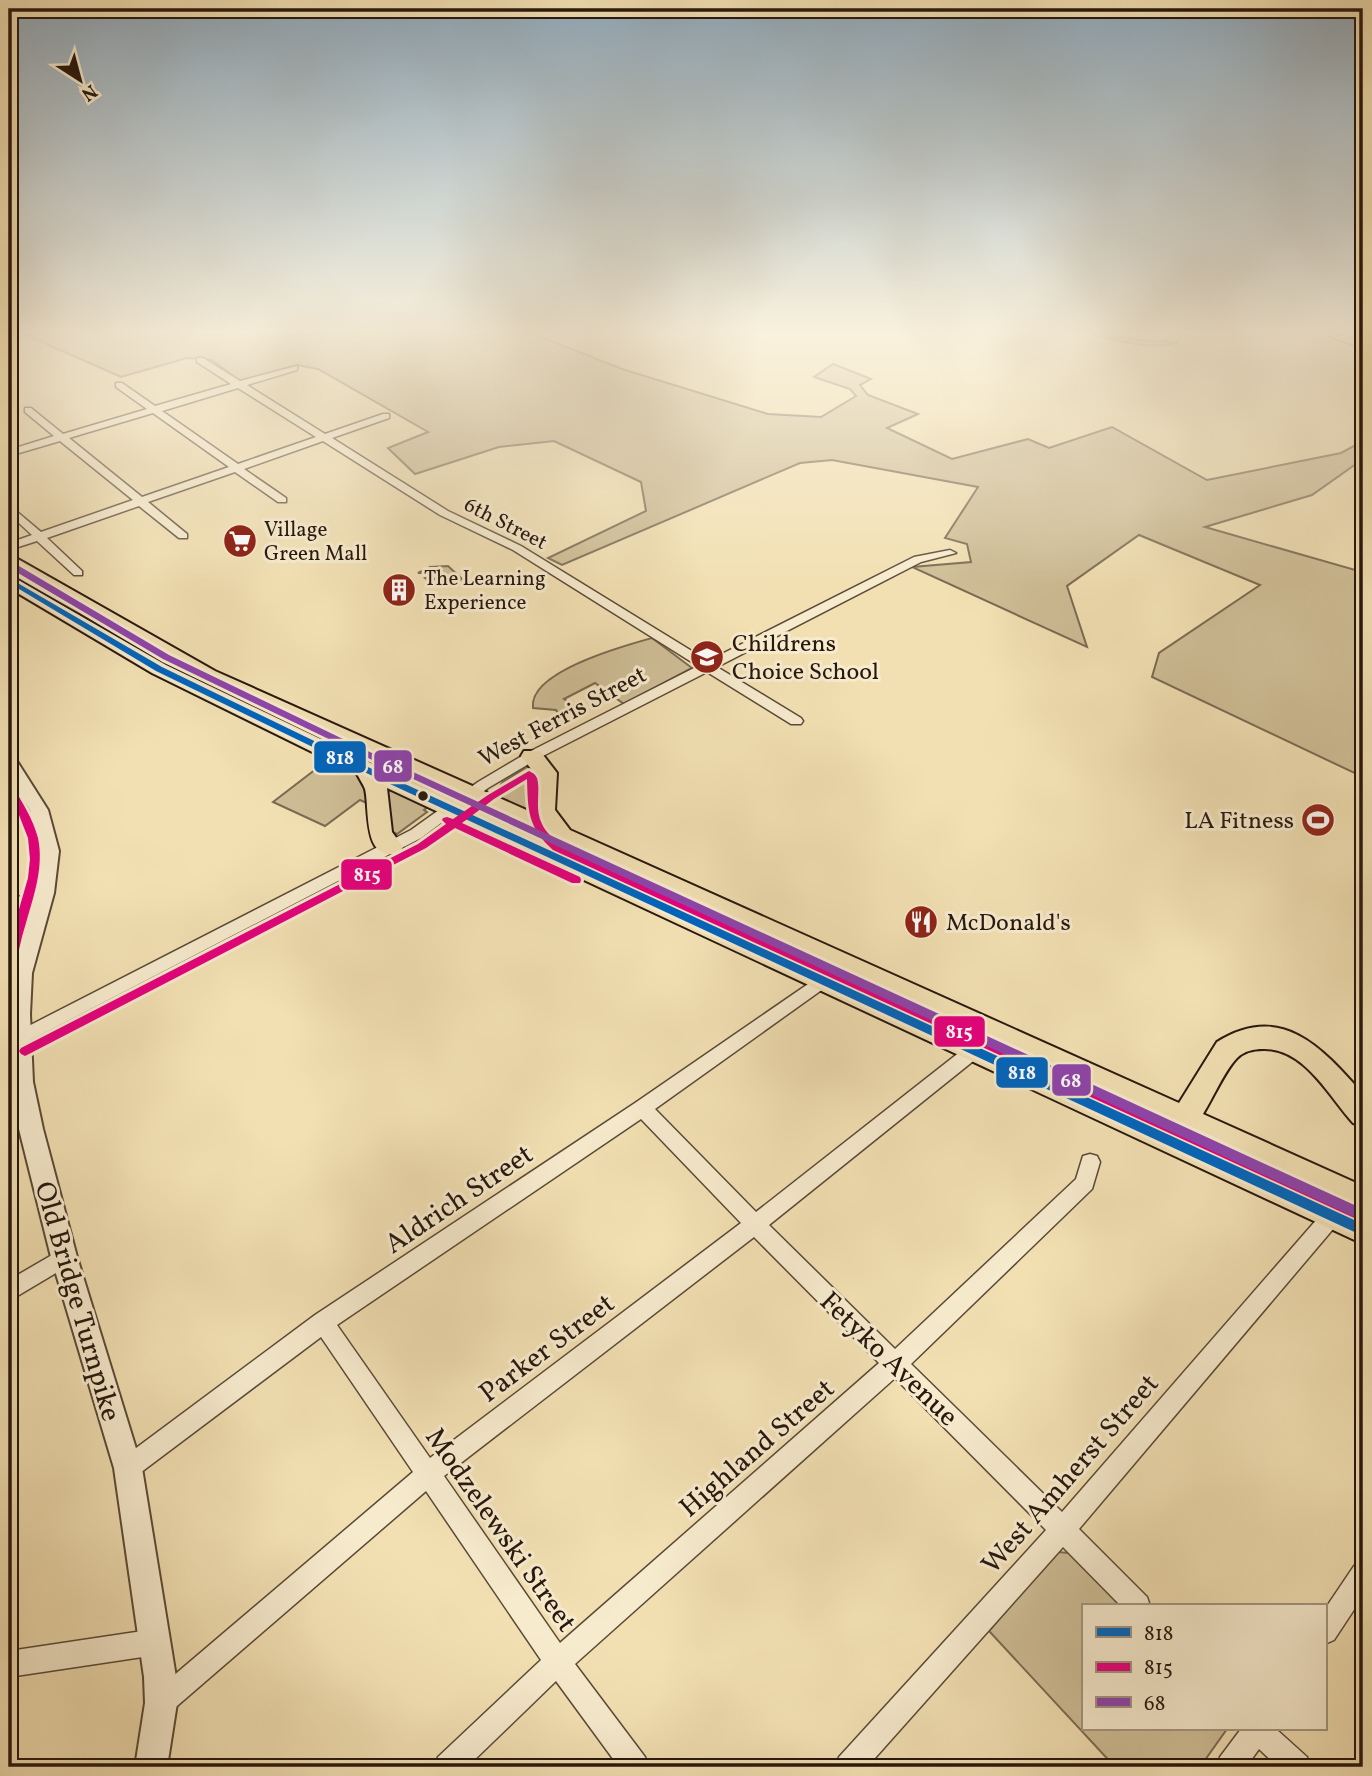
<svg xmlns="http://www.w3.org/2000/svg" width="1372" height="1776" viewBox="0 0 1372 1776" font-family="Vollkorn,serif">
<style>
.green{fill:#cfbe97;stroke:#7b6a52;stroke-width:2}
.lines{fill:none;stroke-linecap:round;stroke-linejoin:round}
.minor-casing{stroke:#5a4937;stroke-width:3}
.tertiary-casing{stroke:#5a4937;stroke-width:4}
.trunk-casing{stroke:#27170e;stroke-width:4}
.minor{fill:#f7ebce;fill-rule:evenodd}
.tertiary{fill:#f7ebce;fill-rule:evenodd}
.trunk{fill:#f2e0b3;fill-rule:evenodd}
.bus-1-casing{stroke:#f7ebce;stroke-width:6}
.bus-2-casing{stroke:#f7ebce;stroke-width:6}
.bus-3-casing{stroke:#f7ebce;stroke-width:6}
.bus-1{fill:#0065bd;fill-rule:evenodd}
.bus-2{fill:#e5007d;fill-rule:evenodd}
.bus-3{fill:#8e44ad;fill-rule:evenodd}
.bus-dot{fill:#27170e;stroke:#f7ebce;stroke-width:2.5}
.labels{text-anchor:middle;stroke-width:6;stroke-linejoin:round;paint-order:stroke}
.far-street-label{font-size:21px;fill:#27170e;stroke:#f7ebce}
.far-poi-label{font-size:21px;fill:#27170e;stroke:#f7ebce;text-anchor:start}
.poi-label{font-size:24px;fill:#27170e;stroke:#f7ebce;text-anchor:start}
.street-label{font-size:24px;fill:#27170e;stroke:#f7ebce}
.near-street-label{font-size:28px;fill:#27170e;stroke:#f7ebce}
.line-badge{stroke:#f7ebce;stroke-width:2.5}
.badge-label{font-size:19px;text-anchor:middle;font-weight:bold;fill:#fff}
</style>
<rect width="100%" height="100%" fill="#f2e0b3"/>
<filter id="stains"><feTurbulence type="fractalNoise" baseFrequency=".00286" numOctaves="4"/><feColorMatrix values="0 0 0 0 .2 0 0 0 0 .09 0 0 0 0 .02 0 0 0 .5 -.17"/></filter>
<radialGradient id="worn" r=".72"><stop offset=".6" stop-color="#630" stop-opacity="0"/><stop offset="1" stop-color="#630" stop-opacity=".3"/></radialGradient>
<g class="green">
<polygon points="24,334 534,334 622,369 768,414 821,417 856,396 850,389 814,377 833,364 871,379 860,385 868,395 918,414 887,428 952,459 1028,439 1049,448 1112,427 1207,480 1341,453 1363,441 1363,459 1312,495 1205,527 1355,570 1363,565 1363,777 1152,677 1159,653 1260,585 1139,535 1067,586 1087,647 912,567 971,562 967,544 945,538 978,487 832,460 800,463 562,565 548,558 646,511 641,482 554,441 499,447 415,474 388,448 428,432 318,369 297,365 239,381 212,360 187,358 121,377"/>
<path d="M1091 334C1115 334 1144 343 1166 341L1169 337 1167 334H1180L1177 343C1147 350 1120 341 1091 334Z"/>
<polygon points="448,566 462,579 446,586 438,578 429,581 425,578 430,576 426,573 418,573 430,567"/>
<path d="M652 638 692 668 624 704 595 683 564 699 574 706 558 714 556 710 533 708C528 672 623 646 652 638Z"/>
<polygon points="329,759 364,779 369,804 360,800 325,826 273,802"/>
<polygon points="530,765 537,768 537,813 492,795 503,782"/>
<polygon points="386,788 429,806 424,810 427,812 397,834 390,831"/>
<polygon points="1056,1552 1070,1553 1123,1606 1083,1606 1083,1729 1227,1729 1200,1767 1115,1767 989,1631"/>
</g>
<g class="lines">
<g class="minor-casing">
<g id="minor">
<polygon points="730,334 742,334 734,338"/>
<polygon points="1323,334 1336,334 1363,342 1363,348"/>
<path d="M197 358H203L240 381 297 366V370L247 385 325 434 383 414H389V418L332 438 448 511 521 546 708 661 914 557 950 550 956 553 921 562 717 667 801 718 803 721 801 724H791L707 672 537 759 488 788 421 838 19 1046 13 1044 10 1039 13 1034 411 830 478 782 527 753 698 666 513 550 440 515 323 441 244 469 286 498V502H278L235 472 148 502 187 534V538H179L139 506 47 538 82 571V575H74L37 541 9 550V543L32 535 9 514V505L41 532 133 500 60 441 9 456V450L54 436 25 412V408H31L63 434 147 409 116 387V383H122L155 406 231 384 197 362ZM238 388 316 437 238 464 162 411ZM153 413 229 467 142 497 69 438Z"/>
<polygon points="31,792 36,794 38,797 36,800 9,811 9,801"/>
<polygon points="44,887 52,893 50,897 9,913 9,901"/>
<path d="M824 973 830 974 832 979 830 984 655 1109 756 1212 970 1044 976 1042 982 1044 985 1049 982 1054 769 1225 895 1349 1076 1179 1083 1156 1090 1154 1097 1156 1100 1162 1092 1189 911 1364 1062 1512 1325 1210 1332 1207 1339 1210 1342 1216 1339 1222 1079 1529 1147 1597 1150 1606H1121L1063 1547 867 1767H836L839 1757 1046 1530 895 1378 575 1664 645 1757 648 1767H619L556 1681 467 1767H435L438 1757 541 1660 426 1491 170 1712 161 1716 152 1712 148 1703 152 1694 413 1472 321 1337 136 1476 128 1480 120 1476 116 1468 120 1460 315 1315 635 1103ZM641 1119 741 1223 430 1458 337 1325ZM754 1237 879 1363 560 1643 444 1476Z"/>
<polygon points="64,1248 71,1250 74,1257 71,1264 9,1301 9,1280"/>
<polygon points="1363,1563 1363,1596 1334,1640 1325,1644 1325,1609 1354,1566"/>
<polygon points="156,1629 165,1633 169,1642 165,1651 156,1655 9,1677 9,1651"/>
<polygon points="1241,1729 1276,1729 1307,1757 1310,1767 1278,1767 1259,1749 1246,1767 1217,1767 1220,1757"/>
</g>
</g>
<g class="tertiary-casing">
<polygon id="tertiary" points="9,757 15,758 48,810 59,851 54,893 32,973 30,1014 33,1082 43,1129 77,1257 142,1468 176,1677 177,1703 167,1767 135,1767 145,1703 144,1677 114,1468 51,1257 19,1129 11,1082 9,1010 12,973 34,893 41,851 30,810 9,776"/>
</g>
<g class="trunk-casing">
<path id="trunk" d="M9 554 215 671 533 813 535 774 521 756 524 751H540L557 773 555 810 570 830 1179 1103 1217 1042C1282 1001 1323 1049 1363 1094V1126L1353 1123C1328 1095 1304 1048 1263 1049 1254 1049 1244 1051 1237 1058 1225 1070 1213 1098 1203 1114L1363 1186V1214L1201 1140 1363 1215V1244L387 788 392 832 403 847 399 853C362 863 370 809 365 789 363 784 359 778 357 774L152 673 9 588V575L166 665 373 764 1171 1126 201 679 101 624 9 567Z"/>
</g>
<use href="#minor" class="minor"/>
<use href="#tertiary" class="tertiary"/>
<use href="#trunk" class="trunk"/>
<g class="bus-1-casing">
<polygon id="bus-1" points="9,578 162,667 368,767 1363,1224 1363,1236 362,771 156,671 9,583"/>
</g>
<g class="bus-2-casing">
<g id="bus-2">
<path d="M529 771C533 773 535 774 537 778 541 792 534 808 542 824 546 833 554 839 561 846L1362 1209 1363 1212 1362 1217 1357 1219 1352 1217 553 850C528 827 528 812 527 779L494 799 462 823 580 877 581 880 580 883H572L455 828 426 848 29 1054 25 1056 21 1054 19 1051 21 1048 418 844 446 824 442 820 443 818 447 817 453 819 488 795Z"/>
<path d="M9 784 12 785C22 802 33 819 38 838 44 867 34 895 26 923 21 938 18 954 15 970L13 973 9 974V944L28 878 30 859 28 838 19 815 9 795Z"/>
</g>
</g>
<g class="bus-3-casing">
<polygon id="bus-3" points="13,566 19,566 169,655 374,754 1363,1209 1363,1221 368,758 163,659 13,570"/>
</g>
<use href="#bus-1" class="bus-1"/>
<use href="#bus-2" class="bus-2"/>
<use href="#bus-3" class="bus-3"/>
</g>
<linearGradient id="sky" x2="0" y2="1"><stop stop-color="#90aabc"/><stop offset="0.57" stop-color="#f9f1dd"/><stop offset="1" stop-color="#f9f1dd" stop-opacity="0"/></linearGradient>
<rect width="1372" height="583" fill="url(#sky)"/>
<defs>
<g id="supermarket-disc" transform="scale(1.75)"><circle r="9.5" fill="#8f2418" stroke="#f7ebce"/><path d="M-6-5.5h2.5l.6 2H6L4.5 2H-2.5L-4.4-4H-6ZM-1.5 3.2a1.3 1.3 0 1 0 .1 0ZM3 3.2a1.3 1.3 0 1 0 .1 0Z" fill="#fff"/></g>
<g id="building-disc" transform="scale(1.75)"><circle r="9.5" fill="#8f2418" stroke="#f7ebce"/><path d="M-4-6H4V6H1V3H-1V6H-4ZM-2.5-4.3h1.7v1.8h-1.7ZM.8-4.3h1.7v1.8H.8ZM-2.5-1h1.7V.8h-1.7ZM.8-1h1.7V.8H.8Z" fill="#fff"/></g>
<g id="school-disc" transform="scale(1.75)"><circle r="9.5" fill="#8f2418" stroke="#f7ebce"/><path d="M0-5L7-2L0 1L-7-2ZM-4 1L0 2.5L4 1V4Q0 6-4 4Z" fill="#fff"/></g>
<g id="stadium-disc" transform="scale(1.75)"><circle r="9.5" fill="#8f2418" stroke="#f7ebce"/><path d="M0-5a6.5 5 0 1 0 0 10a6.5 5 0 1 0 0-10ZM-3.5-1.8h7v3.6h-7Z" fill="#fff"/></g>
<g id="restaurant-disc" transform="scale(1.75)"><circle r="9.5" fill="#8f2418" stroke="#f7ebce"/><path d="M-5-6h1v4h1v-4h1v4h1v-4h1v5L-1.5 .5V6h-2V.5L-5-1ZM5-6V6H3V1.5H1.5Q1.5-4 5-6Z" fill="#fff"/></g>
</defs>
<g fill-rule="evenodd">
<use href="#supermarket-disc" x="240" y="541"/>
<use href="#building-disc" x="399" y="590"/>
<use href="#school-disc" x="707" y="657"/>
<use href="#stadium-disc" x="1318" y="820"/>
<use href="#restaurant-disc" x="921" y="922"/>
</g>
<circle class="bus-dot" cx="423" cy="796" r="6"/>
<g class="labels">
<g class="far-street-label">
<text transform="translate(506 523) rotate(27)" y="7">6th Street</text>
</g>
<g class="far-poi-label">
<text x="264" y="536">Village<tspan x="264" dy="24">Green Mall</tspan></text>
<text x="424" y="585">The Learning<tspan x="424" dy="24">Experience</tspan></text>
</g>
<g class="poi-label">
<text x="732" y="651">Childrens<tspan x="732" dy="28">Choice School</tspan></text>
<text x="1294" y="828" text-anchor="end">LA Fitness</text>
<text x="946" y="930">McDonald's</text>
</g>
<g class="street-label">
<text transform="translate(562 716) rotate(-28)" y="8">West Ferris Street</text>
</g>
<g class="near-street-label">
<text transform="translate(458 1198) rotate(-34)" y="10">Aldrich Street</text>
<text transform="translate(79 1301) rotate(74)" y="10">Old Bridge Turnpike</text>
<text transform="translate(546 1347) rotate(-37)" y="10">Parker Street</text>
<text transform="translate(890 1358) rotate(44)" y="10">Fetyko Avenue</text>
<text transform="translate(756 1447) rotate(-41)" y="10">Highland Street</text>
<text transform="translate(1069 1473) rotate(-49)" y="10">West Amherst Street</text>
<text transform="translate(502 1529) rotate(55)" y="10">Modzelewski Street</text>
</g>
</g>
<g class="line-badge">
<rect x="313" y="740" width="54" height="34" rx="7" fill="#0065bd"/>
<rect x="373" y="749" width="40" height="34" rx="7" fill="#8e44ad"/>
<rect x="340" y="858" width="53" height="33" rx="7" fill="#e5007d"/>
<rect x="933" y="1015" width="53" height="33" rx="7" fill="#e5007d"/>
<rect x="995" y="1056" width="54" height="33" rx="7" fill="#0065bd"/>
<rect x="1051" y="1063" width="41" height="34" rx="7" fill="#8e44ad"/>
</g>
<g class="badge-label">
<text x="340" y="764">818</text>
<text x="393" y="773">68</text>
<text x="367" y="881">815</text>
<text x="959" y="1038">815</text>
<text x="1022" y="1079">818</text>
<text x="1071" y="1087">68</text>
</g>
<rect width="1372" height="1776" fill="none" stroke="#f2e0b3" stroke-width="35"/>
<rect x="10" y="10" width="1351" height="1755" fill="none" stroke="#27170e" stroke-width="3.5"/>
<rect x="18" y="18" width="1337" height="1741" fill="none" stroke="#27170e" stroke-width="2"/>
<rect x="1082" y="1604" width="245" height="126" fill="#f7ebce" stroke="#a49681" stroke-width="2"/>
<rect x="1096" y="1627" width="35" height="10" fill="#0065bd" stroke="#a49681" stroke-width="2"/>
<text x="1144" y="1640" font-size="21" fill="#27170e">818</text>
<rect x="1096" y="1662" width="35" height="10" fill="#e5007d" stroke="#a49681" stroke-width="2"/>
<text x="1144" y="1674" font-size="21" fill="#27170e">815</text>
<rect x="1096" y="1697" width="35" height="10" fill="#8e44ad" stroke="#a49681" stroke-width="2"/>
<text x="1144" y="1710" font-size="21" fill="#27170e">68</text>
<g transform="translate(80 80) rotate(144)" stroke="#f7ebce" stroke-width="5" paint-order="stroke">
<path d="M0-5L12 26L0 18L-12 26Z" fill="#27170e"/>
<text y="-10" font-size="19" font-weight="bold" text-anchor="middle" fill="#27170e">N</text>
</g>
<rect width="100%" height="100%" filter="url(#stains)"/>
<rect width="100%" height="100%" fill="url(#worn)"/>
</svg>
